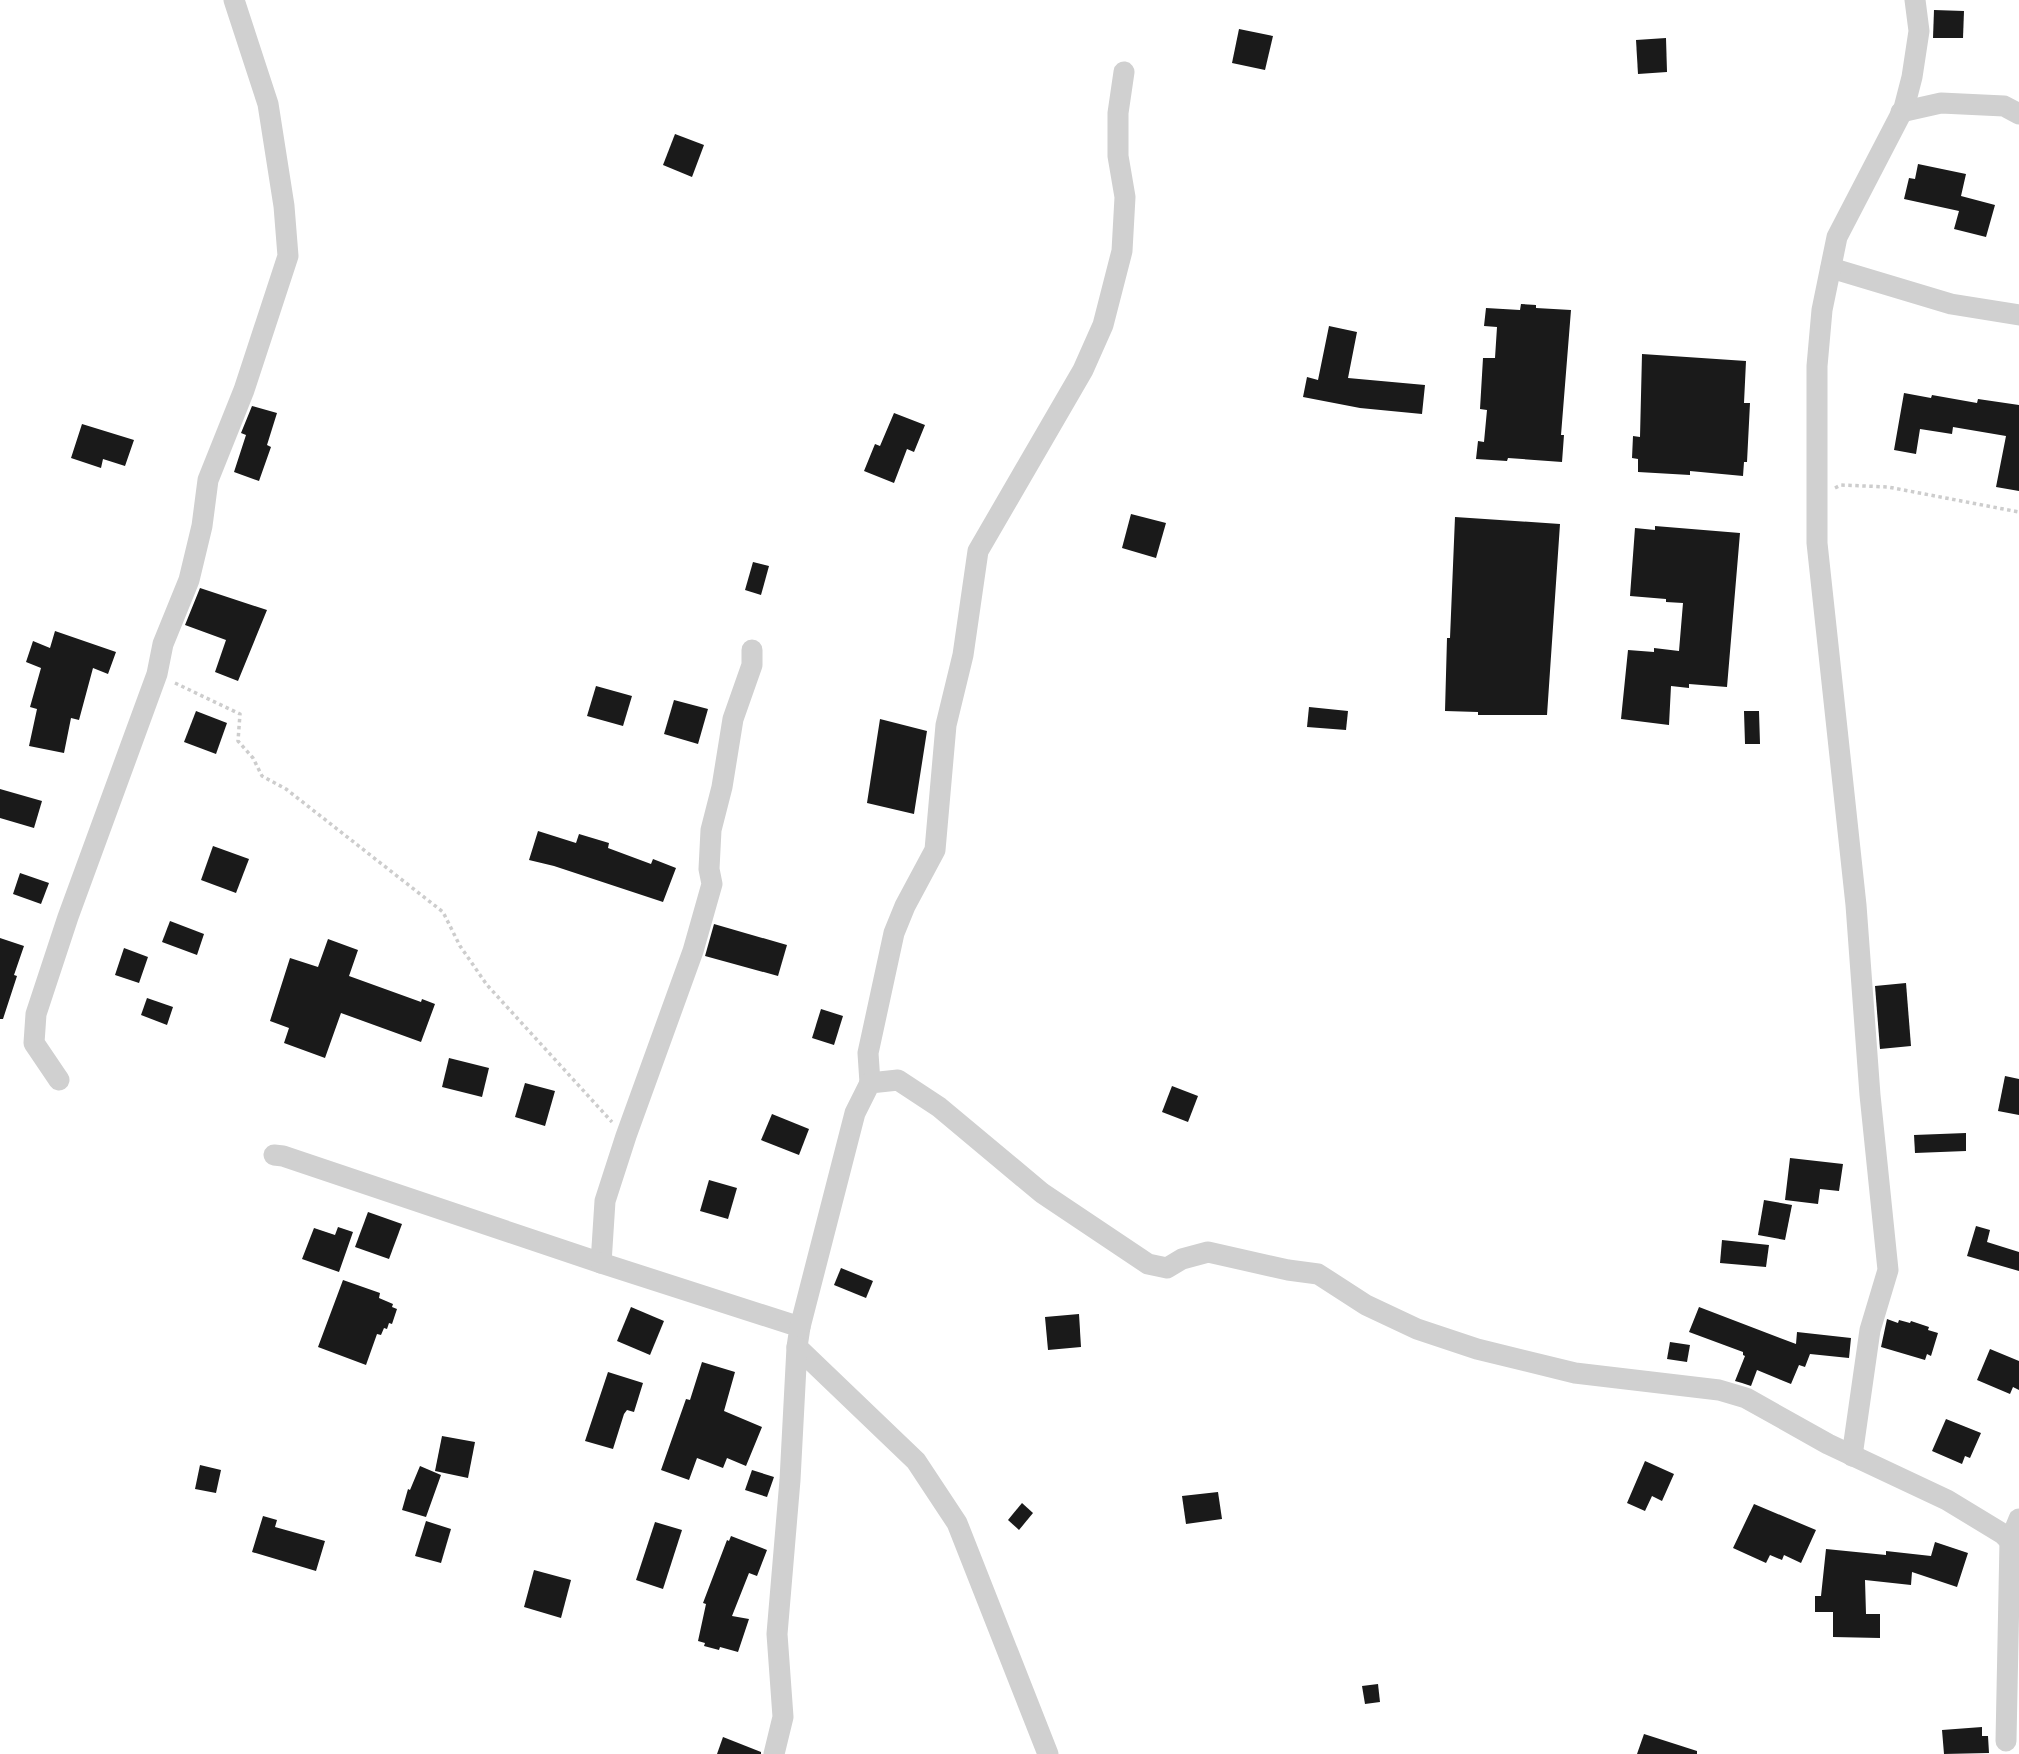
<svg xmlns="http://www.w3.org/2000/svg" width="2019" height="1754" viewBox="0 0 2019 1754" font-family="'Titillium Web',sans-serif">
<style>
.building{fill:#1a1a1a}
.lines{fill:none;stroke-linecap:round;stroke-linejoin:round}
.path{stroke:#cdcdcd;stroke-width:3.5;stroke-dasharray:3.5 3.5;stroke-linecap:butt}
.street{stroke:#d0d0d0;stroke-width:21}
</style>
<rect width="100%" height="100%" fill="#fff"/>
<g class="building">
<polygon points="1934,10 1964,11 1963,38 1933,38"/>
<polygon points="1239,29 1273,36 1265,70 1232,63"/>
<polygon points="1666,38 1667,72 1638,74 1636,40"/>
<polygon points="675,134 704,145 692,177 663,165"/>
<polygon points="1918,164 1966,174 1961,196 1995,205 1986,237 1954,229 1959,211 1904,199 1909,178 1915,179"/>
<polygon points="1521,304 1536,305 1536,308 1571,310 1561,435 1564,435 1562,462 1508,458 1507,461 1476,459 1478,441 1484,442 1487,410 1480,409 1483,358 1495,358 1497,327 1484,326 1486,308 1520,310"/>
<polygon points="1329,326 1357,332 1348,378 1425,385 1422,414 1360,408 1303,397 1307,377 1318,380"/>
<polygon points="1642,354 1746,361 1744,403 1750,403 1747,462 1744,462 1743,476 1690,471 1690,475 1638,472 1638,459 1632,458 1633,436 1640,437"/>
<polygon points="1904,393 1931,398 1932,395 1977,403 1978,399 2019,405 2019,491 1996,487 2006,436 1953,427 1952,434 1920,429 1916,454 1894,450"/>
<polygon points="252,406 277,413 267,445 271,447 259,481 234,472 246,435 241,433"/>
<polygon points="894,413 925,425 914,452 907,449 894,483 864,471 875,444 880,446"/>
<polygon points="82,424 134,440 125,466 103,459 101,468 71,458"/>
<polygon points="1131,514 1166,523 1156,558 1122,548"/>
<polygon points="1455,517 1560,524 1547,715 1478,715 1478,712 1445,711 1447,638 1450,638"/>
<polygon points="1655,526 1740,533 1727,687 1689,684 1689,688 1671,686 1669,725 1621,719 1628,650 1654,652 1654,648 1679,651 1683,603 1666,602 1666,599 1630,596 1635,528 1655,530"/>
<polygon points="753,562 769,566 761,595 745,590"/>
<polygon points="200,588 267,610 238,681 215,672 226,640 185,625"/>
<polygon points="55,631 116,652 108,674 93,668 79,720 71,718 64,753 29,746 37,709 30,707 41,668 26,662 33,641 50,648"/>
<polygon points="596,686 632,696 623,726 587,716"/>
<polygon points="674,700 708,709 698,744 664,734"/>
<polygon points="1309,707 1348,711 1346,730 1307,727"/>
<polygon points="196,711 227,723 216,754 184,742"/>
<polygon points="1744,711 1759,711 1760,744 1745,744"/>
<polygon points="880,719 927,731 914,814 867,803"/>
<polygon points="0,789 42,801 34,828 0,818"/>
<polygon points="538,831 576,843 579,834 609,843 608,848 651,864 653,859 676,868 663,902 554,866 529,860"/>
<polygon points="213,846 249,859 236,893 201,880"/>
<polygon points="20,873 49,883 41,904 13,894"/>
<polygon points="170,921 204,934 197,955 162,942"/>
<polygon points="714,924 787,945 778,976 705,956"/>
<polygon points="0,938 24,946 14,975 17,976 3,1019 0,1019"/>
<polygon points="328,939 358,950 349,976 421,1002 422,999 435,1004 421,1042 341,1013 325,1058 284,1043 289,1028 270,1021 290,958 318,967"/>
<polygon points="124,948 148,957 139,983 115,975"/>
<polygon points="1906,983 1911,1046 1880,1049 1875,986"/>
<polygon points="147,998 173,1007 167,1025 141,1015"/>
<polygon points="821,1009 843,1016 834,1045 812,1038"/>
<polygon points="449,1058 489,1068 482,1097 442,1087"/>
<polygon points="2005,1076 2019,1079 2019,1115 1998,1111"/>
<polygon points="525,1083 555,1091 545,1126 515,1117"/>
<polygon points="1172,1086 1198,1096 1188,1122 1162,1112"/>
<polygon points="772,1114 809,1129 799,1155 761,1140"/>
<polygon points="1966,1133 1966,1151 1915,1153 1914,1135"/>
<polygon points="1790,1158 1843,1164 1839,1191 1820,1189 1818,1204 1785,1200"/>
<polygon points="709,1180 737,1188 728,1219 700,1211"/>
<polygon points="1764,1200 1792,1205 1785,1240 1758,1235"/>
<polygon points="368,1212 402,1224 389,1259 355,1247"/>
<polygon points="1976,1226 1990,1230 1987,1242 2019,1252 2019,1271 1967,1256"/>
<polygon points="338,1227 353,1232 339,1272 302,1259 314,1228 335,1235"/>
<polygon points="1722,1240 1769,1245 1766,1267 1720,1263"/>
<polygon points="841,1268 873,1281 866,1298 834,1285"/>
<polygon points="343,1280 380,1293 379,1298 393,1304 392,1307 397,1309 392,1324 389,1323 387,1329 384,1328 381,1335 377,1334 366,1365 318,1347"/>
<polygon points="631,1307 664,1321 650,1355 617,1341"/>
<polygon points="1699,1307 1796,1344 1797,1332 1851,1338 1849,1358 1810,1354 1805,1367 1799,1365 1791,1384 1757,1370 1751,1386 1742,1383 1735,1381 1745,1356 1743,1355 1743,1352 1689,1332"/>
<polygon points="1079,1314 1081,1347 1048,1350 1045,1317"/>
<polygon points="1887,1319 1898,1323 1899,1320 1910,1323 1911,1321 1929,1327 1928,1330 1938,1333 1931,1356 1927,1354 1925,1360 1881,1347"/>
<polygon points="1670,1342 1690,1345 1687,1362 1667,1359"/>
<polygon points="1990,1349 2019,1361 2019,1390 2013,1387 2010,1394 1977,1380"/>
<polygon points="702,1362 735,1372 724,1411 762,1427 746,1466 727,1458 723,1468 697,1458 689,1480 661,1470 686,1399 690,1400"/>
<polygon points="608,1372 643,1383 634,1412 627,1410 624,1414 613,1449 585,1441"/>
<polygon points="1946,1419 1981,1433 1970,1458 1965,1456 1962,1464 1932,1451"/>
<polygon points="442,1436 475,1442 468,1478 435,1471"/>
<polygon points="1645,1461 1674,1474 1662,1501 1652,1496 1645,1511 1627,1503"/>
<polygon points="200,1465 221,1470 216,1493 195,1489"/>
<polygon points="420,1466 441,1475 426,1517 402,1510 408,1489 410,1490"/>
<polygon points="752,1470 774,1477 767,1497 745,1490"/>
<polygon points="1218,1492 1222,1519 1186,1524 1182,1496"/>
<polygon points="1022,1503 1033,1513 1019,1530 1008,1520"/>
<polygon points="1754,1504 1816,1530 1801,1563 1784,1555 1782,1560 1770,1555 1766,1563 1733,1548"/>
<polygon points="263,1516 277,1520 275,1527 325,1541 316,1571 252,1552"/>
<polygon points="426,1521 451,1529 441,1563 415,1556"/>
<polygon points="655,1522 682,1530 663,1589 636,1580"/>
<polygon points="731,1536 767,1550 757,1576 749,1573 732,1616 749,1619 738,1652 720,1647 719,1650 704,1646 705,1643 698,1641 706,1604 703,1603 727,1540 729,1541"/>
<polygon points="1935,1542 1968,1553 1957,1587 1912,1572 1911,1585 1865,1580 1866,1614 1880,1614 1880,1638 1833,1637 1833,1612 1815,1612 1815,1596 1821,1596 1826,1549 1886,1555 1886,1551 1931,1556"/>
<polygon points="534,1570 571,1580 561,1618 524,1607"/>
<polygon points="1378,1684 1380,1702 1365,1704 1362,1686"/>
<polygon points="1982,1727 1982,1736 1988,1736 1989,1753 1944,1754 1942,1730"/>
<polygon points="1644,1734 1697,1751 1697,1754 1637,1754"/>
<polygon points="723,1737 761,1752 761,1754 717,1754"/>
</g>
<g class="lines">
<g class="path">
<polyline points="1835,488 1841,485 1888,487 2019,512"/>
<polyline points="175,683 240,714 238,741 253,758 262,776 286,789 443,912 460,946 487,985 612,1122"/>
</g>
<g class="street">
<polyline points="1901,112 1941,103 2004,106 2019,114"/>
<polyline points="1831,268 1951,304 2019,315"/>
<polyline points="59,1080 34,1043 36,1014 68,917 157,674 163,644 189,580 202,526 208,480 244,390 288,256 284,206 268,104 234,0"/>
<polyline points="870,1083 868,1053 894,933 905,906 935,850 946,725 963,655 978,551 1083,370 1103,325 1122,251 1125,197 1118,156 1118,113 1124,72"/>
<polyline points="274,1155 283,1156 601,1263 605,1201 626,1136 693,951 712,884 709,869 711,830 722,787 733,719 752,665 752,650"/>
<polyline points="601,1263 800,1327 797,1347 916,1461 957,1523 1048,1754"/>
<polyline points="800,1327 855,1113 870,1083 898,1080 939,1107 1042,1193 1148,1264 1167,1268 1182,1259 1208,1252 1288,1270 1318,1274 1366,1305 1417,1329 1477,1349 1575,1373 1719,1390 1746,1398 1828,1444 1947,1500 2003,1534 2019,1550"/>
<polyline points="1852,1456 1870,1330 1888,1270 1870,1095 1856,905 1817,543 1817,366 1822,310 1837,237 1904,108 1912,77 1919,31 1915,0"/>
<polyline points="2006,1741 2010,1541 2019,1519"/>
<polyline points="774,1754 783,1717 777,1634 790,1480 797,1347"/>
</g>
</g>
</svg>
